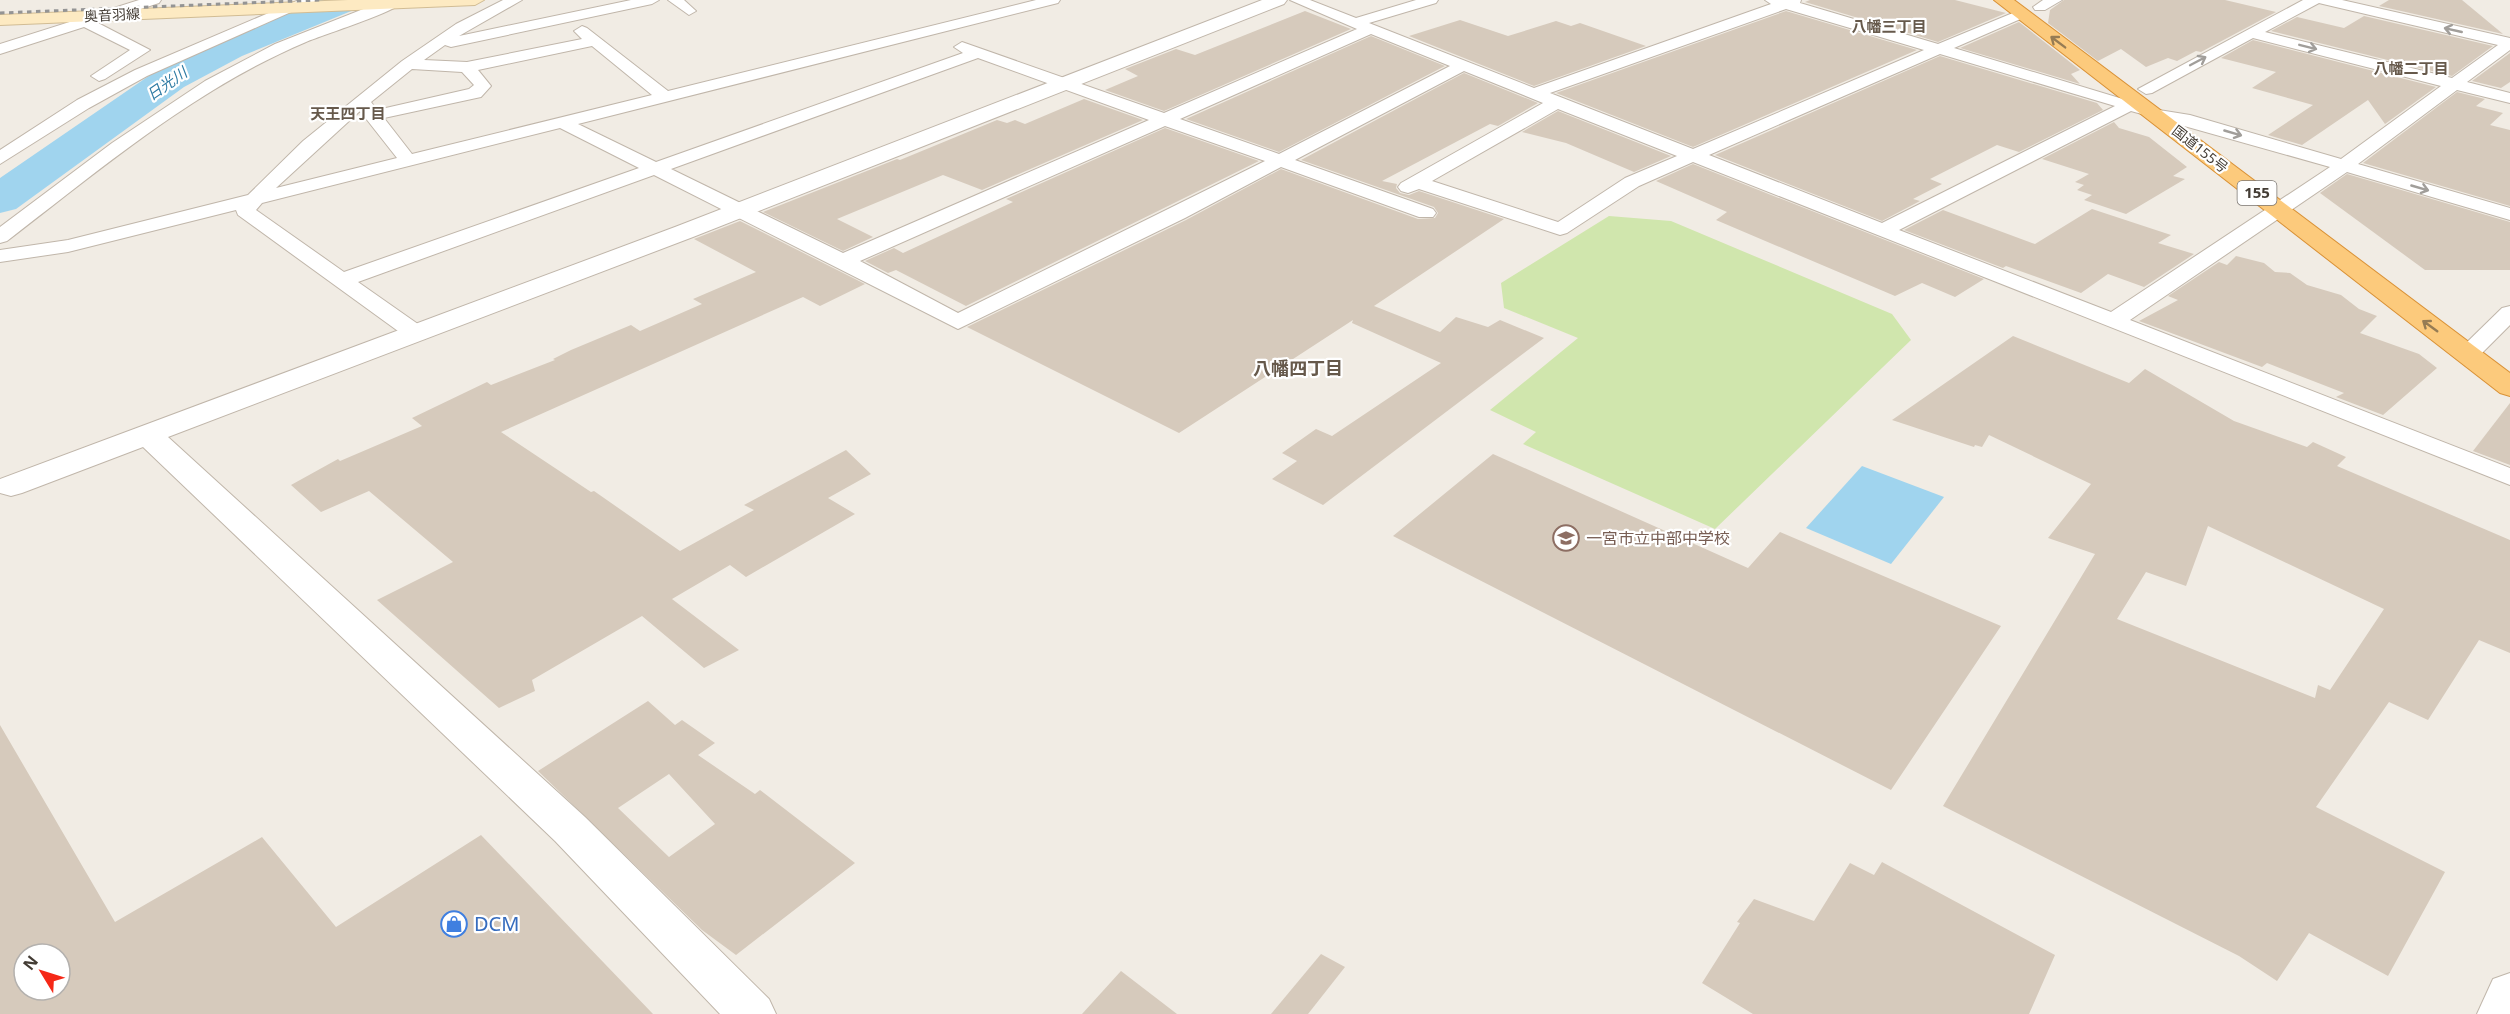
<svg xmlns="http://www.w3.org/2000/svg" width="2510" height="1014" viewBox="0 0 2510 1014" font-family="'Noto Sans','Noto Sans JP',sans-serif">
<style>
.green{fill:#d0e6ad}
.water{fill:#a0d4ee}
.lines{fill:none;stroke-linecap:round;stroke-linejoin:round}
.river{fill:#a0d4ee;fill-rule:evenodd}
.building{fill:#d6cabc;fill-rule:evenodd}
.minor-casing{stroke:#c0b6aa;stroke-width:2}
.tertiary-casing{stroke:#c0b6aa;stroke-width:2}
.secondary-casing{stroke:#d1bc94;stroke-width:2}
.trunk-casing{stroke:#d99136;stroke-width:2}
.minor{fill:#fff;fill-rule:evenodd}
.tertiary{fill:#fff;fill-rule:evenodd}
.secondary{fill:#fdeac2;fill-rule:evenodd}
.trunk{fill:#fcca7c;fill-rule:evenodd}
.rail{stroke:#949494;stroke-width:3;stroke-dasharray:4.5 4.5;stroke-linecap:butt}
.oneway{stroke:#a19e9a}
.oneway2{stroke:#967c54}
.labels{text-anchor:middle;stroke-width:4.5;stroke-linejoin:round;paint-order:stroke}
.far-street-label{font-size:14px;fill:#433c34;stroke:#fff}
.far-neighbourhood-label{font-size:15px;font-weight:bold;fill:#66594b;stroke:#fff}
.far-water-label{font-size:15px;font-style:italic;fill:#2e7ba4;stroke:#fff}
.shield{fill:#fff;stroke:#7b7671;stroke-width:1.5}
.shield-label{font-size:15px;font-weight:bold;fill:#433c34}
.education-label{font-size:16px;fill:#785e54;stroke:#fff;text-anchor:start}
.neighbourhood-label{font-size:18px;font-weight:bold;fill:#66594b;stroke:#fff}
.near-shop-label{font-size:20px;fill:#366cbe;stroke:#fff;text-anchor:start}
</style>
<rect width="100%" height="100%" fill="#f1ece4"/>
<polygon class="green" points="1609,216 1671,221 1892,314 1911,340 1715,529 1523,444 1536,432 1490,410 1578,338 1504,308 1501,283"/>
<polygon class="water" points="1862,466 1944,497 1891,564 1806,528"/>
<g class="lines">
<polygon class="river" points="318,0 366,0 361,7 242,56 184,87 16,209 0,213 0,178 156,71 216,40"/>
</g>
<g class="building">
<polygon points="1810,0 1955,0 2006,13 1938,42 1805,2"/>
<polygon points="2064,0 2225,0 2276,12 2201,52 2196,51 2177,61 2168,58 2146,67 2121,49 2098,61 2048,23 2050,10"/>
<polygon points="2389,0 2462,0 2503,34 2379,6"/>
<polygon points="1305,11 1351,29 1164,111 1105,90 1138,76 1125,69 1176,49 1195,55"/>
<polygon points="1786,11 1917,50 1693,147 1556,93"/>
<polygon points="2364,16 2493,46 2452,76 2271,31 2297,17 2344,28"/>
<polygon points="1460,20 1508,36 1556,21 1571,26 1580,23 1646,46 1534,86 1409,36"/>
<polygon points="2019,22 2080,70 2071,74 2080,84 1960,48"/>
<polygon points="1371,36 1445,66 1279,152 1186,119"/>
<polygon points="2253,40 2436,87 2385,124 2368,100 2302,145 2268,135 2313,105 2252,88 2276,72 2221,58"/>
<polygon points="2510,53 2510,82 2501,88 2472,81"/>
<polygon points="1940,56 2097,103 2103,110 2019,152 1997,145 1930,179 1942,184 1913,199 1920,201 1882,221 1715,155"/>
<polygon points="1464,73 1538,103 1498,126 1490,124 1382,181 1397,184 1396,188 1400,193 1409,195 1419,191 1504,219 1374,306 1440,332 1456,317 1488,327 1500,320 1544,338 1323,505 1272,479 1297,461 1282,453 1316,429 1332,436 1441,363 1352,323 1353,320 1179,433 967,327 1186,220 1281,169 1418,219 1435,218 1438,213 1434,207 1301,160"/>
<polygon points="2457,92 2485,99 2476,106 2503,113 2490,125 2510,130 2510,206 2363,163"/>
<polygon points="1084,99 1143,120 982,190 943,175 837,219 873,237 843,251 763,212 897,159 900,160 997,120 1007,123 1015,120 1025,124"/>
<polygon points="1558,111 1671,156 1634,172 1566,143 1522,132"/>
<polygon points="2114,122 2119,128 2149,137 2187,167 2173,176 2185,179 2126,214 2084,200 2092,195 2077,190 2084,185 2075,182 2089,174 2042,159"/>
<polygon points="1165,128 1259,161 966,306 896,270 888,273 865,261 894,248 903,253 1013,202 1006,199"/>
<polygon points="1693,164 1984,279 1955,297 1922,283 1895,296 1716,220 1727,212 1656,181"/>
<polygon points="2347,174 2510,222 2510,270 2425,270 2320,193"/>
<polygon points="2092,209 2171,235 2158,243 2194,254 2144,287 2108,274 2081,293 2006,266 2003,268 1904,230 1943,210 2035,244"/>
<polygon points="740,221 865,284 820,306 803,297 501,432 591,492 594,491 680,551 754,510 744,505 846,450 871,474 828,498 855,514 746,577 730,565 672,599 739,650 704,668 642,616 532,680 535,691 499,708 377,600 453,562 369,491 321,512 291,485 338,459 340,461 422,426 412,418 487,382 491,385 555,360 553,359 571,350 631,325 640,331 702,304 693,299 756,272 694,239"/>
<polygon points="2236,256 2264,263 2275,272 2290,273 2307,285 2341,295 2359,309 2377,316 2360,333 2419,354 2437,368 2383,415 2336,397 2344,393 2267,363 2262,367 2139,321 2178,300 2168,296 2219,262 2227,265"/>
<path d="M2013 336 2129 383 2145 369 2234 421 2307 447 2313 442 2346 457 2337 466 2510 540V653L2479 640 2428 720 2389 702 2316 807 2445 872 2388 976 2309 933 2277 981 2239 956 1943 806 2095 554 2048 538 2091 484 1989 435 1982 447 1975 445 1974 447 1892 420ZM2208 526 2384 609 2330 690 2318 685 2315 698 2117 619 2146 572 2186 586Z"/>
<polygon points="2510,403 2510,465 2473,451"/>
<polygon points="1493,454 1748,568 1780,532 2001,626 1891,790 1393,536"/>
<path d="M648 701 675 725 682 720 715 743 698 755 755 794 760 790 855 863 736 955 702 930 538 771ZM669 774 715 824 669 857 618 808Z"/>
<path d="M0 725 115 922 262 837 336 927 481 835 653 1014H0ZM24 954H60V990H24Z"/>
<polygon points="1882,862 2055,955 2029,1014 1753,1014 1702,983 1740,923 1737,922 1754,899 1814,921 1850,863 1874,875"/>
<polygon points="1321,954 1345,967 1308,1014 1271,1014"/>
<polygon points="1121,971 1177,1014 1082,1014"/>
</g>
<g class="lines">
<g class="minor-casing">
<g id="minor">
<polygon points="139,0 161,0 159,3 98,23 150,50 105,79 99,81 91,76 130,50 84,27 0,54 0,44"/>
<polygon points="299,0 318,0 147,76 89,108 0,164 0,150 77,100 135,70"/>
<path d="M386 0H406C396 12 325 34 306 42 195 89 102 168 7 241L0 243V227L112 143 205 81 275 44Z"/>
<path d="M503 0H522L459 36 631 0H659L652 4 451 47 445 45 424 60 467 62 582 39 574 31 582 26 587 28 668 91 1036 0H1060L1058 3 578 124 656 162 963 53 954 47 962 42 1164 113 1357 29 1290 0H1310L1356 18 1416 0H1438L1436 3 1369 23 1534 88 1771 4 1765 0H1801L1800 3 1938 44 2020 10 2025 11 2027 14 2025 17 1954 48 2159 110 2190 115 2341 159 2441 86 2253 38 2152 93 2146 94 2138 89 2303 0H2342L2510 38V50L2467 82 2510 93V103L2457 90 2358 164 2510 208V220L2347 172 2130 320 2510 468V485L1693 162 1639 186 1567 233 1560 235 1419 189 1408 193 1401 191 1398 187 1401 183 1543 103 1464 71 1295 160 1433 209 1436 213 1433 217H1419L1281 167 1185 218 958 329 654 175 358 282 425 329 428 334 425 339H409L238 215 236 210 68 252 0 262V250L68 240 248 195 303 141 402 61 456 24ZM2319 3 2323 4 2498 45 2452 78 2265 32ZM1786 9 1924 50 1693 149 1550 93ZM1371 34 1450 66 1279 154 1180 119ZM592 46 652 95 412 154 384 118 481 97 491 86 478 70ZM1940 54 2115 106 1882 223 1709 155ZM978 58 1149 120 843 253 671 169ZM412 69 462 72 474 85 469 89 377 110 371 102ZM1558 109 1677 156 1625 178 1558 222 1432 181ZM360 111 397 158 276 188ZM2131 111 2330 167 2111 312 1899 230ZM1165 126 1265 161 958 313 860 261ZM560 128 639 168 344 272 256 210 262 203Z"/>
<polygon points="668,0 684,0 696,11 689,15"/>
<polygon points="2043,0 2062,0 2045,10 2035,10 2033,7"/>
<polygon points="2510,306 2510,325 2476,359 2460,359 2456,354 2460,349 2502,308"/>
</g>
</g>
<g class="tertiary-casing">
<g id="tertiary">
<polygon points="1262,0 1287,0 1284,4 693,237 168,437 585,817 769,999 776,1014 720,1014 555,841 143,447 22,493 11,496 0,493 0,479 675,227"/>
<polygon points="2510,973 2510,1014 2477,1014 2493,979"/>
</g>
</g>
<g class="secondary-casing">
<polygon id="secondary" points="348,0 484,0 475,5 0,25 0,15"/>
</g>
<g class="trunk-casing">
<polygon id="trunk" points="1994,0 2014,0 2510,373 2510,396 2500,393"/>
</g>
<use href="#minor" class="minor"/>
<use href="#tertiary" class="tertiary"/>
<use href="#secondary" class="secondary"/>
<use href="#trunk" class="trunk"/>
<polyline class="rail" points="0,13 320,0"/>
</g>
<defs><path id="oneway-shaft" d="M-6 0H5M1.5-3L5.5 0L1.5 3" fill="none" stroke-width="1.6" stroke-linecap="round" stroke-linejoin="round" transform="scale(1.5)"/></defs>
<g class="oneway">
<use href="#oneway-shaft" transform="translate(2453 30) rotate(-167)"/>
<use href="#oneway-shaft" transform="translate(2308 47) rotate(14)"/>
<use href="#oneway-shaft" transform="translate(2198 61) rotate(-28)"/>
<use href="#oneway-shaft" transform="translate(2233 133) rotate(16)"/>
<use href="#oneway-shaft" transform="translate(2420 188) rotate(16)"/>
</g>
<g class="oneway2">
<use href="#oneway-shaft" transform="translate(2058 42) rotate(-143)"/>
<use href="#oneway-shaft" transform="translate(2430 326) rotate(-144)"/>
</g>
<defs>
<g id="school-ring" transform="scale(1.35)"><circle r="9.5" fill="#fff" stroke="#8d6e63" stroke-width="1.5"/><path d="M0-5L7-2L0 1L-7-2ZM-4 1L0 2.5L4 1V4Q0 6-4 4Z" fill="#8d6e63"/></g>
<g id="shop-ring" transform="scale(1.35)"><circle r="9.5" fill="#fff" stroke="#3f7fe0" stroke-width="1.5"/><path d="M-5-2.5h2.3a2.7 3.5 0 0 1 5.4 0H5L5.5 6h-11ZM-1.5-2.5h3a1.5 2.3 0 0 0-3 0Z" fill="#3f7fe0"/></g>
</defs>
<g fill-rule="evenodd">
<use href="#school-ring" x="1566" y="538"/>
<use href="#shop-ring" x="454" y="924"/>
</g>
<g class="labels">
<g class="far-street-label">
<text transform="translate(112 15) rotate(-3)" y="5">奥音羽線</text>
<text transform="translate(2200 149) rotate(38)" y="5">国道155号</text>
</g>
<g class="far-neighbourhood-label">
<text x="1889" y="32">八幡三丁目</text>
<text x="2411" y="74">八幡二丁目</text>
<text x="348" y="119">天王四丁目</text>
</g>
<g class="far-water-label">
<text transform="translate(167 84) rotate(-35)" y="5">日光川</text>
</g>
<rect class="shield" x="2237.5" y="181" width="39" height="24" rx="4.5"/>
<g class="shield-label">
<text x="2257" y="198">155</text>
</g>
<g class="education-label">
<text x="1586" y="544">一宮市立中部中学校</text>
</g>
<g class="neighbourhood-label">
<text x="1298" y="375">八幡四丁目</text>
</g>
<g class="near-shop-label">
<text x="474" y="931">DCM</text>
</g>
</g>
<g transform="translate(42 972) rotate(308)"><circle r="28" fill="#ffffff" stroke="#b4b1ae" stroke-width="1.5"/>
<path d="M0-4.5L10 22L0 15L-10 22Z" fill="#f52817"/>
<text y="-9" font-size="16" font-weight="bold" text-anchor="middle" fill="#433c34">N</text>
</g>
</svg>
